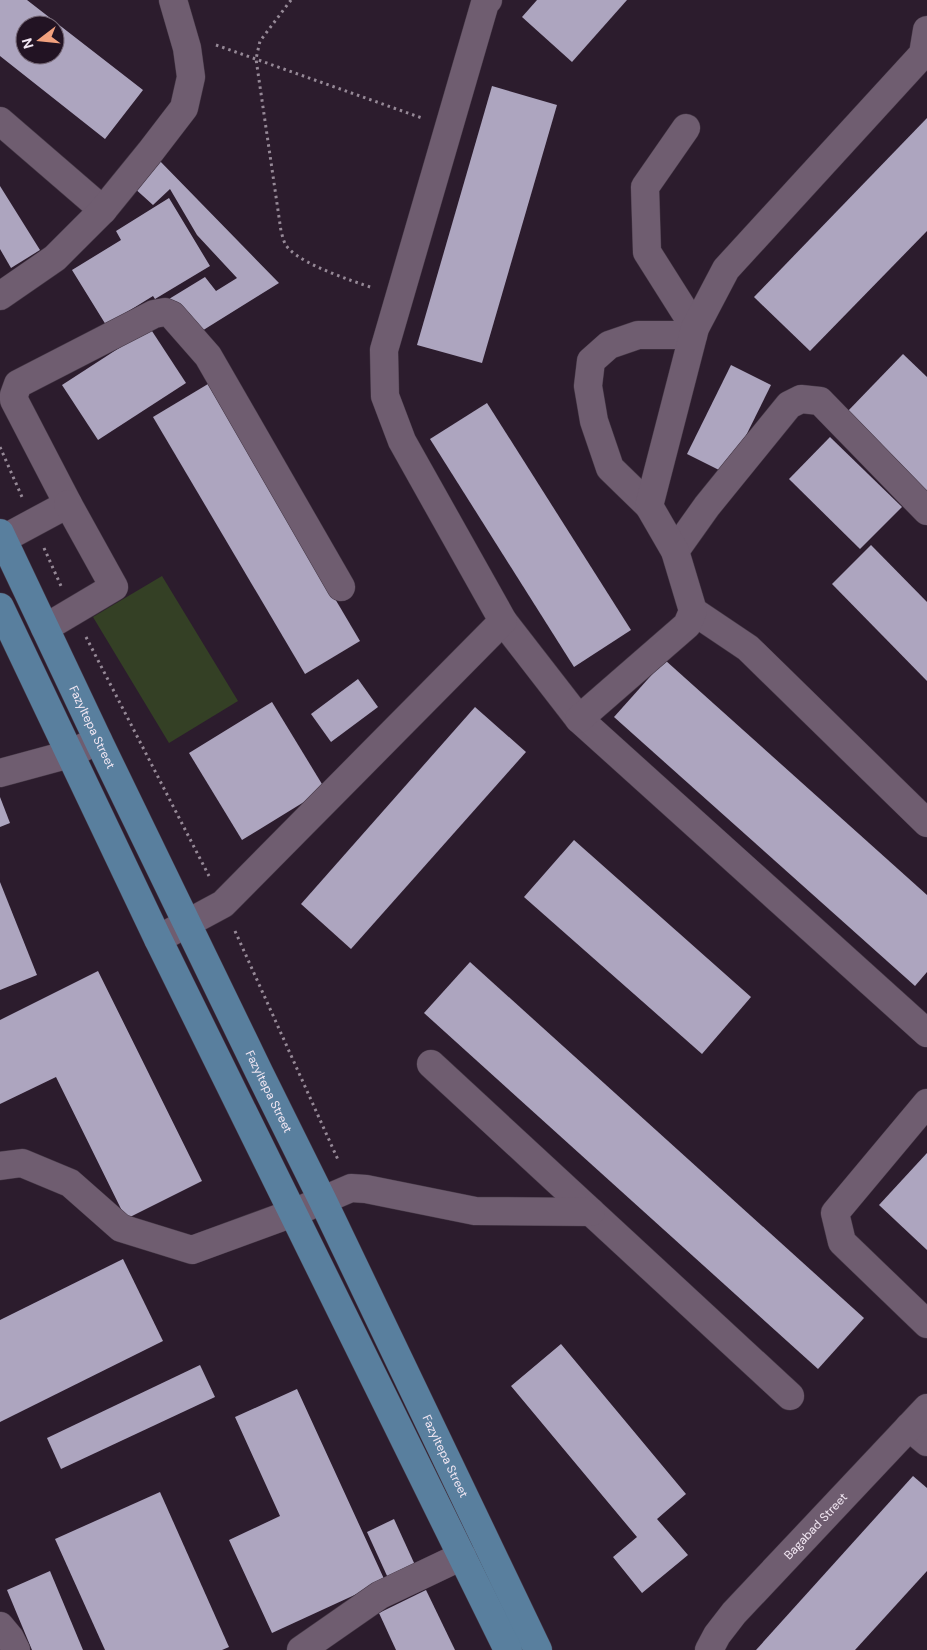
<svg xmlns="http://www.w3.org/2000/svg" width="927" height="1650" viewBox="0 0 927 1650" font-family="'DM Sans',sans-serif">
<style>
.green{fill:#344025}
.building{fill:#ada5bf;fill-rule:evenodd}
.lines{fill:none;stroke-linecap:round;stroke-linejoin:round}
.minor-casing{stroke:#453846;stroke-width:29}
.major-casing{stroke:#453846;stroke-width:29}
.path{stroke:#968997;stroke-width:3;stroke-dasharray:2.5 4;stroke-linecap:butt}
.minor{stroke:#6f5d70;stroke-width:28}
.major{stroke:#597f9e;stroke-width:28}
.labels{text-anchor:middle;stroke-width:5;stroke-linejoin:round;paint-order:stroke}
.street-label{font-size:12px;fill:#f2e7f3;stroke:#221323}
</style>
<rect width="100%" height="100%" fill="#2c1c2d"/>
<polygon class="green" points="162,576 238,701 169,743 93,617"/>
<g class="building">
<path d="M0 0H27L143 90 105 139 0 56ZM25 25H55V55H25Z"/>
<polygon points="537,0 627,0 572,62 522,17"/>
<polygon points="492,86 557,105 482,363 417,345"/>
<polygon points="927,118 927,231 810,351 754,297"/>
<polygon points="157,158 279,283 197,334 169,299 205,277 216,291 237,278 197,235 170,189 153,205 132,186"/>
<polygon points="0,186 40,250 11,268 0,249"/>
<polygon points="169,198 210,266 155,299 153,296 106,325 72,270 121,240 116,231"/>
<polygon points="150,328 186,383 98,440 62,385"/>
<polygon points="903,354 927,377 927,492 846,413"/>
<polygon points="731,365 771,385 727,474 687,454"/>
<polygon points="208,384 360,641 305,674 153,417"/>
<polygon points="487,403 631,630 574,667 430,439"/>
<polygon points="830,437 902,507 860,549 789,479"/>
<polygon points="871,545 927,602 927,681 832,584"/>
<polygon points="665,660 927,895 927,972 915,986 614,717"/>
<polygon points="358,679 378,707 331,742 311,714"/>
<polygon points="272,702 325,789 242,840 189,753"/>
<polygon points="475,707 526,752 351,949 301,904"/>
<polygon points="0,797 10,823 0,827"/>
<polygon points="574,840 751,997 702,1054 524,897"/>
<polygon points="0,882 37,975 0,990"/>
<polygon points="470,962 864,1318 818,1369 424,1013"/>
<polygon points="98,971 202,1181 126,1219 56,1077 0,1104 0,1020"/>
<polygon points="927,1153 927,1250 879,1205"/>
<polygon points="123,1259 163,1341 0,1422 0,1320"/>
<polygon points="561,1344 686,1494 657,1519 688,1555 642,1593 613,1557 637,1537 511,1386"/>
<polygon points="200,1365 215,1397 61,1469 47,1438"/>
<polygon points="297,1389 385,1581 272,1633 229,1540 280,1516 235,1417"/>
<polygon points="913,1476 927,1488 927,1571 855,1650 756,1650"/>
<polygon points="160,1492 229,1647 222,1650 105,1650 55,1539"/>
<polygon points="394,1519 415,1565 388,1578 367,1532"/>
<polygon points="50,1571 83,1650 32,1650 7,1590"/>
<polygon points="426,1590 455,1650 396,1650 379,1613"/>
</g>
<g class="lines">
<g class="minor-casing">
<g id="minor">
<polyline points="0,121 103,210"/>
<polyline points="686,128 645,187 647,252 695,328"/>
<polyline points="0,296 55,258 103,210 151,151 184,108 191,77 187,48 173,0"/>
<polyline points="649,506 610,468 594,421 588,386 591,361 609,345 638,335 693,335"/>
<polyline points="3,539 68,504 14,400 14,395 18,384 154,314 165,312 172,315 208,356 341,587"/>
<polyline points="675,551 707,506 789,405 801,399 820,401 927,511"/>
<polyline points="693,611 748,648 927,823"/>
<polyline points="503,621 579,719 927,1033"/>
<polyline points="45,628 114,587 68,504"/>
<polyline points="579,719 687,625 693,611 675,551 649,506 695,328 726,269 923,54 927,30"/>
<polyline points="0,773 70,754 98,740"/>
<polyline points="158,939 223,904 503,621 402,441 385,396 384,350 485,3 488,0"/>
<polyline points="431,1064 790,1396"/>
<polyline points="927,1103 835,1213 842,1242 927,1324"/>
<polyline points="0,1166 22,1163 70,1183 121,1228 192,1250 293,1213 351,1188 366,1189 475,1211 591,1212"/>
<polyline points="909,1427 927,1442"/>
<polyline points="0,1626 10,1638 16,1650"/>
<polyline points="301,1650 380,1595 462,1556"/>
<path id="s1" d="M709 1650 717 1635 734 1613 927 1408"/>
</g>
</g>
<g class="major-casing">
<g id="major">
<path id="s2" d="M0 533 98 740 259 1072 322 1199 538 1650"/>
<polyline points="0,607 158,939 508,1650"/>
</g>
</g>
<g class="path">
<path d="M291 0 260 41 256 59 281 231C283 238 284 244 289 249 306 266 350 280 373 288"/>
<polyline points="216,45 422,118"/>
<polyline points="0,447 22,497"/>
<polyline points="44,548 61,586"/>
<polyline points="86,637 209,876"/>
<polyline points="235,931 339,1162"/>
</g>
<use href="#minor" class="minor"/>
<use href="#major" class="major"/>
</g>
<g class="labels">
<g class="street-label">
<text dy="4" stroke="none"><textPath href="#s2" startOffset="215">Fazyltepa Street</textPath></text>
<text dy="4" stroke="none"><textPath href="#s2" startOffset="620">Fazyltepa Street</textPath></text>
<text dy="4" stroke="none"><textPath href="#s2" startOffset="1025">Fazyltepa Street</textPath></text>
<text dy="4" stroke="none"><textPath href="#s1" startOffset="164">Bagabad Street</textPath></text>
</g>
</g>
<g transform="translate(40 40) rotate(254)"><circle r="24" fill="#221323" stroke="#756876"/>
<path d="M0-4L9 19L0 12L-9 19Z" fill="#f2a17e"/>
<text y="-8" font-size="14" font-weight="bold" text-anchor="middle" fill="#f2e7f3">N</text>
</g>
</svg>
